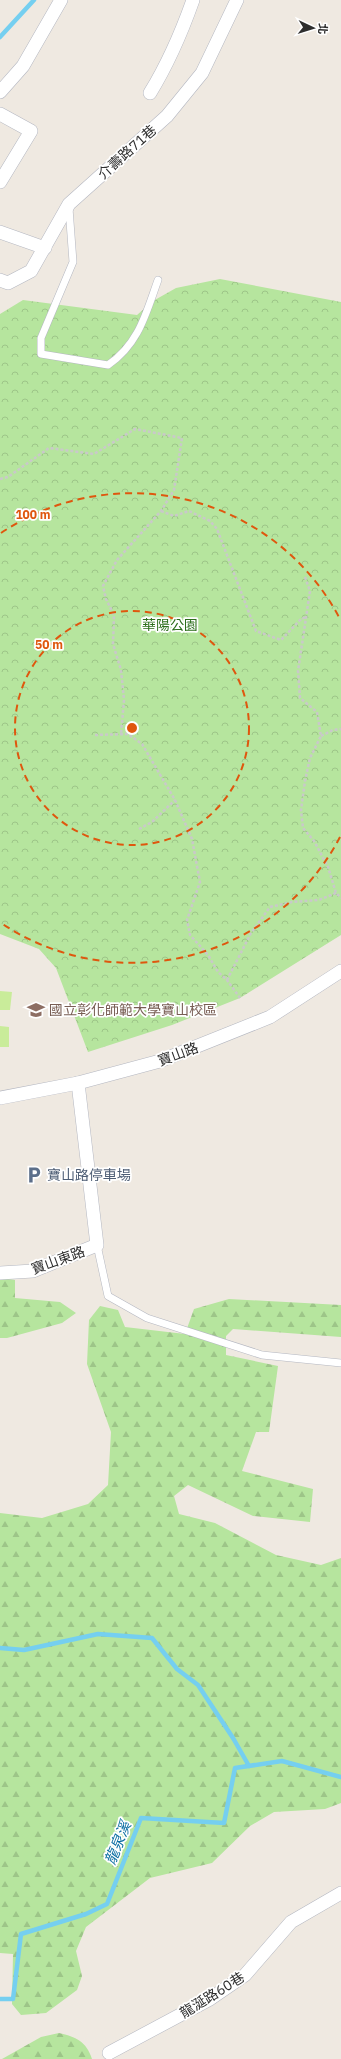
<svg xmlns="http://www.w3.org/2000/svg" width="341" height="2059" viewBox="0 0 341 2059" font-family="'IBM Plex Sans','Noto Sans TC',sans-serif">
<style>
.forest{fill:url(#forest-firs)}
.park{fill:url(#park-crowns)}
.pitch{fill:#c9ec9a}
.lines{fill:none;stroke-linecap:round;stroke-linejoin:round}
.stream{stroke:#75cff0;stroke-width:4.5}
.lane-casing{stroke:#b4b7c1;stroke-width:8}
.street-casing{stroke:#b4b7c1;stroke-width:14}
.path{stroke:#c9c9c9;stroke-width:2.5;stroke-dasharray:3 2;stroke-linecap:butt}
.lane{stroke:#fff;stroke-width:7}
.street{stroke:#fff;stroke-width:13}
.ring{fill:none;stroke:#df570e;stroke-width:2;stroke-dasharray:7 5}
.labels{text-anchor:middle;stroke-width:3.5;stroke-linejoin:round;paint-order:stroke}
.street-label{font-size:14px;fill:#2e2e2e;stroke:#fff}
.park-label{font-size:14px;fill:#2c6e1b;stroke:#fff}
.education-label{font-size:14px;fill:#785e54;stroke:#fff;text-anchor:start}
.service-label{font-size:14px;fill:#4e5e75;stroke:#fff;text-anchor:start}
.water-label{font-size:15px;font-style:italic;fill:#0d6fa3;stroke:#fff}
.centre{fill:#df570e;stroke:#fff;stroke-width:2}
.ring-label{font-size:12px;text-anchor:middle;font-weight:bold;fill:#df570e;stroke:#fff;stroke-width:3.5;stroke-linejoin:round;paint-order:stroke}
</style>
<defs>
<pattern id="forest-firs" width="22" height="20" patternUnits="userSpaceOnUse"><rect width="22" height="20" fill="#b6e59e"/><path d="M5 1l3.5 6h-7zM16 11l3.5 6h-7z" fill="#9dc588"/></pattern>
<pattern id="park-crowns" width="20" height="18" patternUnits="userSpaceOnUse"><rect width="20" height="18" fill="#b6e59e"/><path d="M2 6a3 3 0 1 1 6 0M12 15a3 3 0 1 1 6 0" fill="none" stroke="#9dc588"/></pattern>
</defs>
<rect width="100%" height="100%" fill="#efe9e1"/>
<g class="forest">
<polygon points="0,1278 15,1280 15,1298 60,1302 76,1313 62,1323 7,1338 0,1338"/>
<polygon points="229,1299 341,1305 341,1337 233,1329 226,1336 226,1355 278,1366 269,1432 256,1432 242,1471 313,1489 310,1522 253,1516 188,1485 174,1496 179,1514 215,1523 276,1555 321,1565 341,1558 341,1803 325,1809 274,1812 250,1826 212,1863 150,1878 86,1927 76,1951 82,1976 77,1990 46,2013 21,2015 12,2004 13,1954 0,1953 0,1513 42,1518 88,1504 108,1485 111,1432 87,1364 89,1320 100,1306 118,1310 125,1327 185,1334 194,1309"/>
<path d="M59 2033C76 2037 86 2041 92 2059H2L41 2037Z"/>
</g>
<polygon class="park" points="220,279 341,302 341,935 240,998 172,1025 88,1052 56,968 39,949 0,934 0,314 23,300 137,315 153,301 176,288"/>
<g class="pitch">
<polygon points="0,991 12,992 10,1010 0,1010"/>
<polygon points="0,1026 9,1027 9,1047 0,1047"/>
</g>
<g class="lines">
<g class="stream">
<polyline points="0,37 34,0"/>
<polyline points="0,1648 24,1650 98,1634 152,1638 177,1669 198,1685 233,1738 249,1766"/>
<polyline points="0,1999 13,1999 21,1934 86,1914 107,1904 141,1818 224,1823 235,1768 282,1761 341,1777"/>
</g>
<g class="lane-casing">
<g id="lane">
<path d="M69 208 73 262 41 338V354L108 365C139 344 146 313 158 280"/>
<polyline points="97,1245 108,1296 147,1318 262,1355 341,1363"/>
</g>
</g>
<g class="street-casing">
<g id="street">
<polyline points="0,92 23,66 61,0"/>
<path d="M150 93C169 62 181 34 193 0"/>
<polyline points="0,114 31,131 0,182"/>
<polyline points="0,232 45,248"/>
<polyline points="0,280 8,283 31,271 69,204 167,116 202,73 237,0"/>
<polyline points="0,1098 78,1083 160,1061 270,1017 341,971"/>
<polyline points="0,1273 33,1271 97,1245 78,1083"/>
<polyline points="109,2053 210,1999 245,1975 291,1922 341,1893"/>
</g>
</g>
<g class="path">
<polyline points="0,479 8,477 49,448 94,454 135,429 182,438 174,490 161,511 117,560 103,586 106,599 114,615 113,644 121,670 124,700 121,734"/>
<polyline points="161,511 174,516 189,511 210,521 217,529 256,631 281,640 302,618 307,618"/>
<polyline points="305,577 310,591 298,671 300,698 317,712 321,736 310,758 305,781 301,810 303,828 314,841 328,867 336,893 341,898"/>
<polyline points="95,735 128,734 142,744 175,800 192,839 200,882 187,920 190,935 208,955 218,972 227,980 240,998"/>
<polyline points="321,736 333,730 341,729"/>
<polyline points="139,829 152,822 175,800"/>
<polyline points="227,980 251,933 270,907 292,902 319,900 336,893"/>
</g>
<use href="#lane" class="lane"/>
<use href="#street" class="street"/>
</g>
<g class="ring">
<circle cx="132" cy="728" r="117"/>
<path d="M340 837A235 235 0 0 1 1 923M1 533A235 235 0 0 1 340 619"/>
</g>
<defs>
<g id="university-bare" transform="scale(1.38)"><path d="M0-5L7-2L0 1L-7-2ZM-4 1L0 2.5L4 1V4Q0 6-4 4Z" fill="#8d6e63" stroke="#fff" stroke-width="2.5" paint-order="stroke"/></g>
<g id="parking-bare" transform="scale(1.38)"><path d="M-3.5-5.5H1a3.5 3.5 0 0 1 0 7H-1V5.5H-3.5ZM-1-3.4V-.6H.8a1.4 1.4 0 0 0 0-2.8Z" fill="#5c6f8a" stroke="#fff" stroke-width="2.5" paint-order="stroke"/></g>
</defs>
<g fill-rule="evenodd">
<use href="#university-bare" x="36" y="1010"/>
<use href="#parking-bare" x="34" y="1175"/>
</g>
<g class="labels">
<g class="street-label">
<text transform="translate(127 152) rotate(-42)" y="5">介壽路71巷</text>
<text transform="translate(178 1054) rotate(-20)" y="5">寶山路</text>
<text transform="translate(58 1260) rotate(-20)" y="5">寶山東路</text>
<text transform="translate(212 1995) rotate(-32)" y="5">龍涎路60巷</text>
</g>
<g class="park-label">
<text x="170" y="630">華陽公園</text>
</g>
<g class="education-label">
<text x="49" y="1015">國立彰化師範大學寶山校區</text>
</g>
<g class="service-label">
<text x="47" y="1180">寶山路停車場</text>
</g>
<g class="water-label">
<text transform="translate(118 1843) rotate(-68)" y="5">龍泉溪</text>
</g>
</g>
<circle cx="132" cy="728" r="6" class="centre"/>
<g class="ring-label">
<text x="33" y="519">100 m</text>
<text x="49" y="649">50 m</text>
</g>
<g transform="translate(313 28) rotate(94)" stroke="#ffffff" stroke-width="3" paint-order="stroke">
<path d="M0-3L7 15L0 10L-7 15Z" fill="#2e2e2e"/>
<text y="-6" font-size="11" font-weight="bold" text-anchor="middle" fill="#2e2e2e">北</text>
</g>
</svg>
